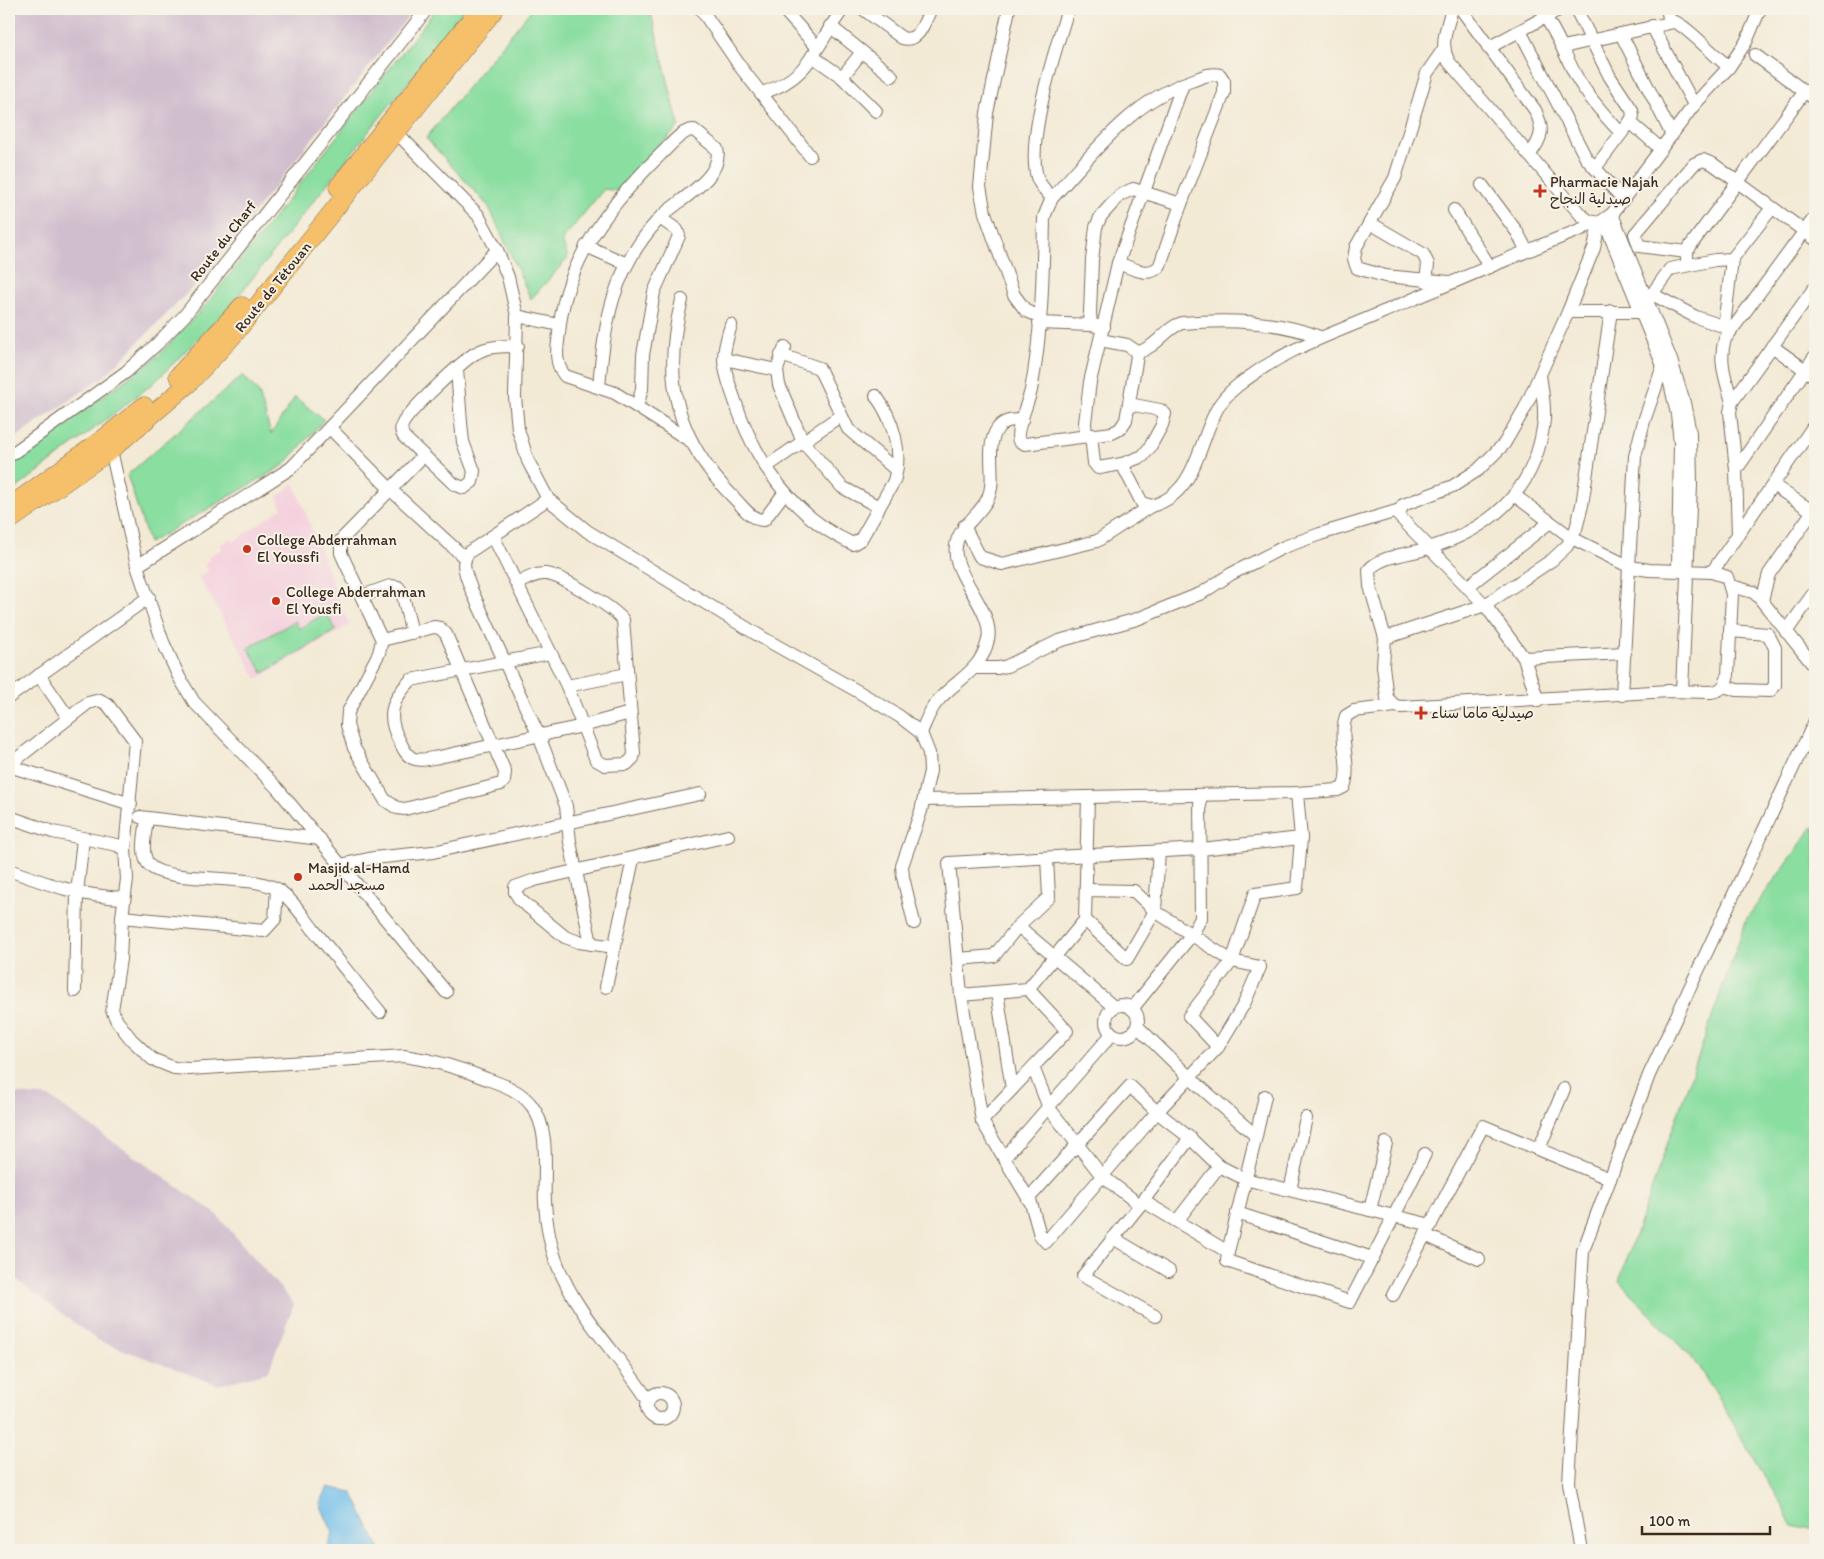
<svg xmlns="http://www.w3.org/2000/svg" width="1824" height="1559" viewBox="0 0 1824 1559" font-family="Itim,'Playpen Sans Arabic',sans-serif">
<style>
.built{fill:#f4cfdd}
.industrial{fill:#d0bdcd}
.green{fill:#89dea0;stroke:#62845f}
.water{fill:#71bfeb;stroke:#567484}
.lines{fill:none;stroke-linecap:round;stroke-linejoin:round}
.minor-casing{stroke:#7b6d5e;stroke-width:14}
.highway-casing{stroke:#7b6d5e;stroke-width:19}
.minor{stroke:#fff;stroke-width:12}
.highway{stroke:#f6c06b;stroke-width:18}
.poi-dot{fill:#c8321e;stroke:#f7f3e8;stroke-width:2}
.labels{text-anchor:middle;stroke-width:4;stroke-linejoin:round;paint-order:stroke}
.poi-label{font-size:15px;fill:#3b2a1e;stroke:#f7f3e8;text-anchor:start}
.street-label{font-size:15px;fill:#3b2a1e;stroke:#f7f3e8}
</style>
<rect width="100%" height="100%" fill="#f7f3e8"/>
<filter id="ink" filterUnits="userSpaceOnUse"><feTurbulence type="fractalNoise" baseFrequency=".02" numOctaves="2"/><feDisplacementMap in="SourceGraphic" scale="10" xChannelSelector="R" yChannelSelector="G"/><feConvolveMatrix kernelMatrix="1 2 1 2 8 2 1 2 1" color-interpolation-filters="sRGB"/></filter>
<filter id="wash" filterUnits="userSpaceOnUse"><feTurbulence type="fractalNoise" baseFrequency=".0096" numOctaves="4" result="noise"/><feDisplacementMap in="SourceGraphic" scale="20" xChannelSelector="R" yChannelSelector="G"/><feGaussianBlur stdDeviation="1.12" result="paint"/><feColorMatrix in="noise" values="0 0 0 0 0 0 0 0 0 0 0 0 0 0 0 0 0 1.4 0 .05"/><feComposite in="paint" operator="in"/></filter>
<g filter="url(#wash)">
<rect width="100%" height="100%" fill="#f3ead5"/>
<polygon class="built" points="294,483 349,625 257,679 199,577 208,571 204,564 210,560 208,557 222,549 220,545 230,538 233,542 282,508 277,497"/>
<g class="industrial">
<polygon points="9,9 414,9 206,274 106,375 9,442"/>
<polygon points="9,1093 49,1097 215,1213 294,1304 268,1372 218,1385 97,1340 9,1274"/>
</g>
<g class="green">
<polygon points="436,9 466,9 232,304 155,382 9,494 9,465 158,356 206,305"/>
<polygon points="532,9 650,9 679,126 618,191 604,189 562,240 568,258 531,299 489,207 426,138"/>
<polygon points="243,375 259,393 271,434 295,397 324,420 284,465 149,543 127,475"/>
<polygon points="326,613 336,630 263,673 248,648 295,621 299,629"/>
<polygon points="1813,827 1815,828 1815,1530 1793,1525 1700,1367 1619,1281 1747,918"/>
</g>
<polygon class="water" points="328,1487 352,1492 380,1550 327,1550 333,1533 320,1504"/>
</g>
<g filter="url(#ink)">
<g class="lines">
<g class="minor-casing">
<g id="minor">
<polyline points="701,9 742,69 810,156"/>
<polyline points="783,9 817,47"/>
<path d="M863 9 902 38C920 43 924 21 931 9"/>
<polyline points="1009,9 987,113 980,187 985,213 1014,295 1026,311 1039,316"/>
<path d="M1452 9C1447 27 1439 44 1449 62L1580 214 1589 221 1599 223 1612 214 1694 105 1729 67 1746 42 1760 9"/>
<path d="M1461 9 1535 110C1544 129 1543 138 1529 155"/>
<polyline points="1576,9 1610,77 1632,110 1633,116 1630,122"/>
<polyline points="1667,9 1670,22"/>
<path d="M1546 18C1558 36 1566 57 1576 76 1588 97 1604 115 1620 132"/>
<polyline points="830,26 892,76"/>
<polyline points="1652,26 1694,105"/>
<polyline points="1520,31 1586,158 1595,168"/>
<polyline points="1621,34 1672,135"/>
<path d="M1563 47 1674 22C1685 24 1716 58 1729 67"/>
<polyline points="1488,48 1560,9"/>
<polyline points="1443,50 1427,73 1395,178 1356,247 1354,259 1357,268 1385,276 1449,282"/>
<polyline points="1755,55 1815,99"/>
<polyline points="812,56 842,77 876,111"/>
<polyline points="842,77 862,52"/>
<path d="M762 93C811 78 815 46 843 9"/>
<polyline points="397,133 478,215 497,250 508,277 517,316 515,397 518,429 528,461 548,499 587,531 763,638 859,692 899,716 921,733 929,753 930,771 921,811 902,866 903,877 914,923"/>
<polyline points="1482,185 1517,232 1527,251"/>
<path d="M1052 198C1047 192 1039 185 1037 177 1026 138 1056 48 1068 9"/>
<polyline points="1623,199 1595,168 1630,122 1661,149"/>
<polyline points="1454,210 1490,267"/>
<polyline points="1612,214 1671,360 1684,403 1690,433 1691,485 1682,691"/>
<polyline points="1604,221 1670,383 1677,414 1680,443 1678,570"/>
<polyline points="1370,223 1423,254 1428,264 1426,281"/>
<polyline points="586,246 627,264"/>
<polyline points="1687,252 1639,246 1635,234 1694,164 1703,160 1713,164 1815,239"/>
<polyline points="1687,264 1687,252 1691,245 1805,91"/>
<polyline points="1652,294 1696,317 1731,329"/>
<path d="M682 300C661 380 676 440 735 499 742 506 752 521 764 520L785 492"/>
<polyline points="1647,301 1670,269 1715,260 1732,259"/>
<polyline points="1568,312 1640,312"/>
<polyline points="517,316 559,325"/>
<polyline points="1039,323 1091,325"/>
<path d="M731 325C728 335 724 347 724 358 724 372 730 386 734 398 754 460 793 517 853 544L861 539 894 481C903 452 893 419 876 396"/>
<polyline points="1104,327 1091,325 1090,313 1092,260 1096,227 1101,216 1120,195 1133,189 1181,204"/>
<polyline points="1724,327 1732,259 1772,208"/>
<path d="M1100 340 1127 345 1136 351 1137 356 1126 420 1120 429 1112 433 1025 444 1019 441C1014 433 1029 401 1031 390 1042 334 1043 274 1044 217L1052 198C1094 153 1130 102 1191 81 1200 78 1210 72 1220 75L1224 81V93L1181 204 1160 265C1150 279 1132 268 1118 263"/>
<polyline points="1772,346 1815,377"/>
<polyline points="785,347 777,370 779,385 803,442 842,487 879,507"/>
<path d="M1136 353C1158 347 1165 328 1182 323 1227 319 1278 321 1320 337"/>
<polyline points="781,355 819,368 848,429 896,470"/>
<polyline points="724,359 777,370"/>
<path d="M457 369 461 423 463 442 474 471 472 482 464 488 454 484 404 437C401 432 400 428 403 423 410 410 463 360 476 353 488 346 504 346 518 346"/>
<path d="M599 387C604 322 613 269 659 219 677 200 724 178 717 149L694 130C682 129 669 147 661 154 611 203 565 260 559 333 557 349 554 363 565 376L615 393 692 442"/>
<path d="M1732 402C1726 380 1718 361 1725 339L1815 217"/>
<polyline points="637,407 642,389 643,355 654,292 679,236 677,230 660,218"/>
<polyline points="330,428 391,490 465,558"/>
<polyline points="1086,435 1085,423 1090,382 1118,263 1183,84"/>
<polyline points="1091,435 1094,463 1098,468 1122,464 1143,456 1150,447 1162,425 1165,414 1160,410 1129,404"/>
<polyline points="111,450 137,566 163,642 179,677 194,702 277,788 446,992"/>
<polyline points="9,456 126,372 158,343 185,315 427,9"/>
<path d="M1122 464 1142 503 1151 506C1199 493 1198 438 1220 404 1227 394 1235 387 1245 380 1291 346 1331 335 1383 312 1449 284 1515 255 1582 229L1593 222"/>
<polyline points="766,467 840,416"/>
<polyline points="1736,470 1815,356"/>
<polyline points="1773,485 1815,513"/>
<path d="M1514 495 1572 538 1630 567 1649 570 1712 572 1727 577 1732 594 1728 675C1726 685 1722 691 1711 692L1669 691 1402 707 1395 706 1387 698 1383 666 1385 638 1485 605 1552 560 1567 546 1576 529 1582 505 1611 311"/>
<path d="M548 499 469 552C459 562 467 577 471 589L539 736 566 806 570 842 591 944"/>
<polyline points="964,526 980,557 1002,564 1097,541 1151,506"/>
<polyline points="1738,535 1736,470 1730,412 1732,402 1815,287"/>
<path d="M493 536 567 686 596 760 605 765 627 764 633 758 634 753 623 620C614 608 561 575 546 574 536 573 526 579 517 584"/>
<polyline points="137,566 291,468 497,250"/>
<polyline points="1712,572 1815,424"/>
<polyline points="1731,586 1753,592 1758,596 1815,667"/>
<polyline points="1467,587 1550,522"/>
<polyline points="362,596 390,586 398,587 402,592 412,633"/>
<polyline points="1762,600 1769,574 1815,508"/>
<polyline points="1786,632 1815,591"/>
<path d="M1385 638 1370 586 1369 570C1379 557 1406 554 1422 550 1489 531 1536 493 1544 420 1545 405 1542 389 1540 375"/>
<polyline points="382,640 434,627 440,628 446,634 505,772 504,781 501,784 405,809 397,808 385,800 354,748 347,725 348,712 379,653 382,640 346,564 341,553 341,540 423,456"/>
<path d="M550 653 411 680C391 700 386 717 400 742 403 748 406 755 412 758 420 762 430 758 439 757L583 726 630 713"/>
<polyline points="1524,658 1625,653"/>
<polyline points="975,668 998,668 1007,666 1059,641 1137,619 1202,593 1231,574 1284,547 1320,534 1400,510"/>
<polyline points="39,675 68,717"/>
<polyline points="567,686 627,674"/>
<polyline points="1724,686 1737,690 1770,691 1775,685 1775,648 1768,634 1730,631"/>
<polyline points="1622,695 1635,456 1644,421 1663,366"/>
<polyline points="9,697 149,597"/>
<polyline points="1538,701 1524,658 1485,605 1398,515 1403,505 1453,486 1478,470 1504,444 1525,408 1568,312 1594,248 1599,223"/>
<path d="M921 733C925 723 929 712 936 703 955 679 980 674 988 640 994 614 960 582 956 556 952 529 978 519 988 498 997 478 985 451 996 431 1002 420 1011 420 1022 420"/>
<polyline points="9,765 88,703 100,700 108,705 135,741 125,850"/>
<polyline points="9,766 131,804"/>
<path d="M924 800 1297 793 1338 790 1344 787C1352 764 1338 739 1346 716L1354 711 1395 706"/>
<path d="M9 817 53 832 117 845 125 850 127 879 122 917 120 959 112 1010 117 1021 131 1039 152 1059 174 1068 189 1069 404 1056C433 1060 460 1068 487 1079 504 1085 521 1091 532 1106 551 1131 543 1173 545 1202 546 1221 549 1240 555 1258 574 1313 617 1352 648 1400"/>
<polyline points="140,817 320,839"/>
<path d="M147 818C146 832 139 855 150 866 169 884 250 873 277 889 291 898 303 916 313 929 335 956 357 984 380 1012"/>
<polyline points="340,865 373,858 433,852 700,794"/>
<path d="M9 870C47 884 83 897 124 898"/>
<polyline points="1086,890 1134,891 1155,911 1232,961 1260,967 1244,1004 1218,1047 1157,1112 1046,1242 1040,1235 1031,1203 982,1121 961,995 949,863 1201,849 1301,838 1297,793"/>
<polyline points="122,917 264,931 275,919 277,889"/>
<polyline points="1085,920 1127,959 1155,911 1159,851"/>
<polyline points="1018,926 1114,1007"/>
<polyline points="615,947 579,942 565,937 520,900 515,892 515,887 535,880 728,836"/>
<polyline points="958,959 994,956 1018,926 1049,897 1047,858"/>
<polyline points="606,987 633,859"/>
<polyline points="75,991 77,893 83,839"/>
<polyline points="997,992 1012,1089"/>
<polyline points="961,995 1028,989 1085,920 1088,797"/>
<circle cx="1122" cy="1021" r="16"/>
<polyline points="1132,1009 1193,933 1201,918 1200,795"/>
<polyline points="1137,1026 1189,1077 1256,1136 1228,1252 1143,1201"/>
<polyline points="1218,1047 1189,1016 1232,961 1255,894 1297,888 1301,838"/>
<polyline points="982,1121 1067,1031 1028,989"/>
<polyline points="1256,1136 1265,1096"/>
<polyline points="1539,1149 1564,1089"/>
<polyline points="1425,1154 1394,1216 1431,1225"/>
<polyline points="1004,1158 1112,1034"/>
<polyline points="1219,1166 1245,1179 1394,1216 1350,1302 1227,1261 1228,1252"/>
<polyline points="1290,1190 1306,1118"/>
<polyline points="1028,1199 1130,1086 1157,1112 1190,1138 1140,1205 1102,1176 1049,1108 1033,1067"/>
<polyline points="1140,1205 1083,1276 1155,1316"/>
<polyline points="1370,1210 1386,1143"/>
<polyline points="1237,1213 1372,1258"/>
<polyline points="1177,1221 1219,1166 1190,1138"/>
<polyline points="1425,1235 1479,1259"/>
<polyline points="1113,1238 1169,1271"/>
<polyline points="1393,1295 1483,1126 1610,1179"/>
<circle cx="660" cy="1406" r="13"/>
<polyline points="1581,1550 1569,1483 1583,1251 1649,1075 1815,721"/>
</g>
</g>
<g class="highway-casing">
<g id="highway">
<polyline points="338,187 479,9"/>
<polyline points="178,376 242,306"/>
<polyline points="9,507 103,439 144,406"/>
<polyline points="9,521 111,450 188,384 232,337 495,9"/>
</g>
</g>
<use href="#minor" class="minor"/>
<use href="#highway" class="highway"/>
</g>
</g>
<g class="poi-dot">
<path d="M1537.5 183.5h5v5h5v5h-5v5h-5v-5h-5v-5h5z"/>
<circle cx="247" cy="549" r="5"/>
<circle cx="276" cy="601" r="5"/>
<path d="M1418.5 705.5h5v5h5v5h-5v5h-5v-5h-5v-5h5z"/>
<circle cx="298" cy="877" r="5"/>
</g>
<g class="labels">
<g class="poi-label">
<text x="1550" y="187">Pharmacie Najah<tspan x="1550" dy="17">صيدلية النجاح</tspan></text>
<text x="257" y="545">College Abderrahman<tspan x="257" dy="17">El Youssfi</tspan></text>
<text x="286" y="597">College Abderrahman<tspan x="286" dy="17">El Yousfi</tspan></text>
<text x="1431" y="718">صيدلية ماما سناء</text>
<text x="308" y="873">Masjid al-Hamd<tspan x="308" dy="17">مسجد الحمد</tspan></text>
</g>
<g class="street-label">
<text transform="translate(223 241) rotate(-52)" y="5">Route du Charf</text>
<text transform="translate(273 287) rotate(-51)" y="5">Route de Tétouan</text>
</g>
</g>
<rect width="1824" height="1559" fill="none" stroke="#f7f3e8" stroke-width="30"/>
<path d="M1642 1526v8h128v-8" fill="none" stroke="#3b2a1e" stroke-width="2.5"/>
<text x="1649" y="1526" font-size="15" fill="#3b2a1e" stroke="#f7f3e8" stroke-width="4" paint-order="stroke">100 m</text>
</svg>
